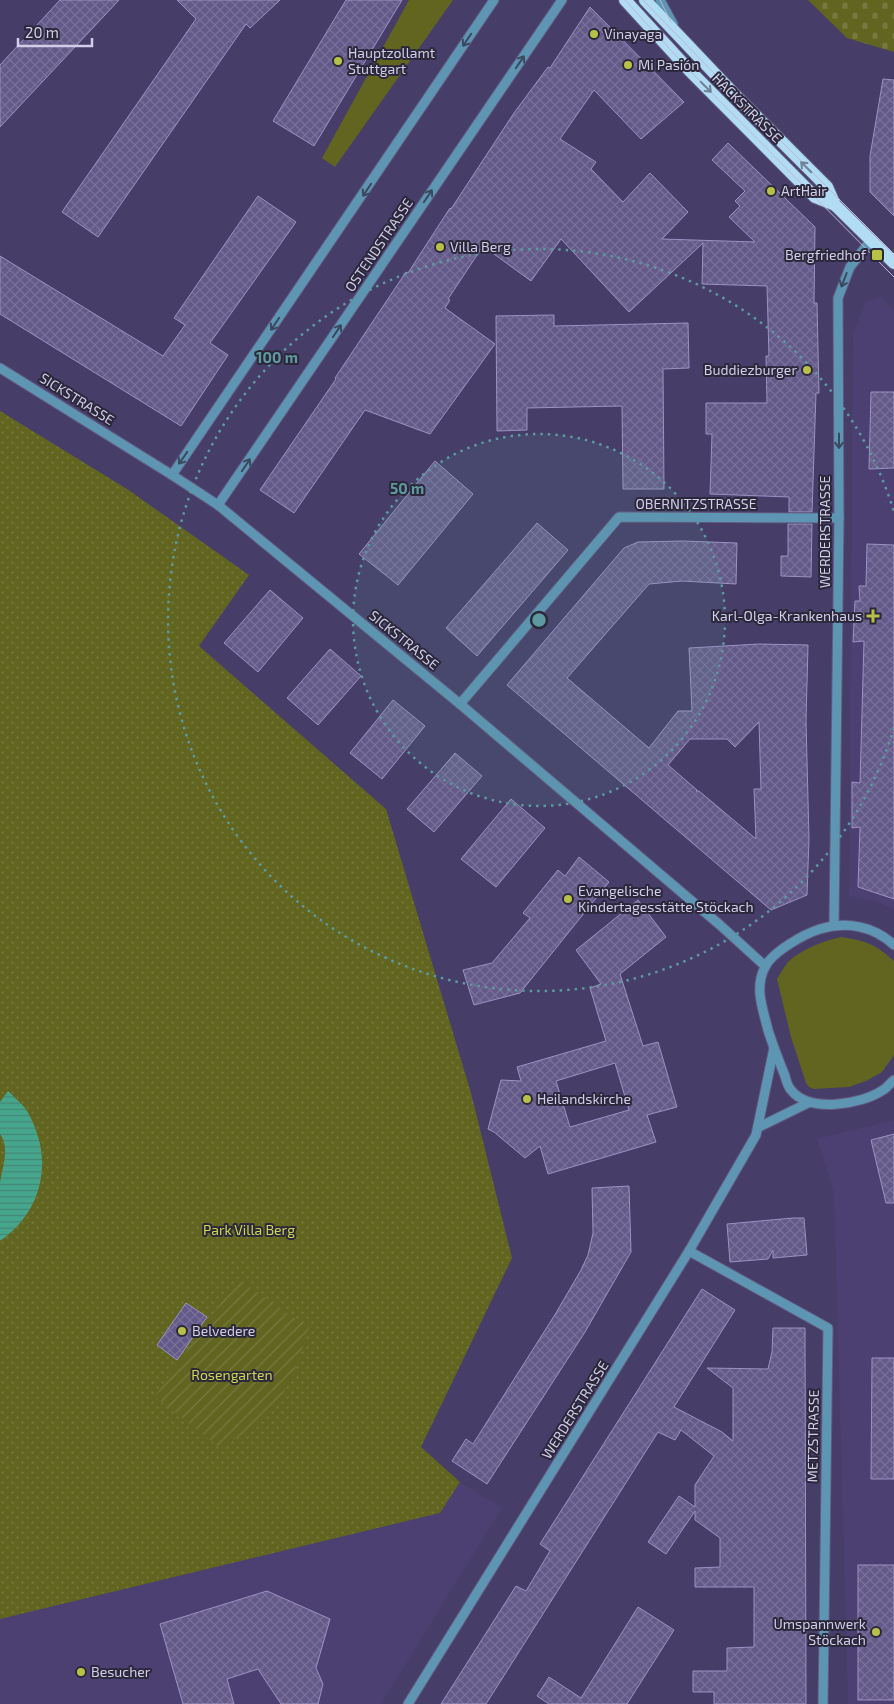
<svg xmlns="http://www.w3.org/2000/svg" width="894" height="1704" viewBox="0 0 894 1704" font-family="'Exo 2',sans-serif">
<style>
.built{fill:#4c4073}
.grass{fill:#616520}
.cemetery{fill:url(#cemetery-stones)}
.park{fill:url(#park-dots)}
.garden{fill:url(#garden-furrows)}
.water{fill:url(#water-rules)}
.building{fill:url(#building-cross-hatch);stroke:#9b92c4;fill-rule:evenodd}
.lines{fill:none;stroke-linecap:round;stroke-linejoin:round}
.minor-casing{stroke:#625a82;stroke-width:11}
.major-casing{stroke:#625a82;stroke-width:14}
.minor{stroke:#5e95b3;stroke-width:9}
.major{stroke:#b1dcf4;stroke-width:12}
.tram{stroke:#bcb8d5;stroke-width:1}
.oneway{stroke:#3b4960}
.oneway2{stroke:#6e8298}
.ring{fill:none;stroke:#5d999f;stroke-width:2.5;stroke-dasharray:2.5 5}
.poi-dot{fill:#b8c147;stroke:#2c283c;stroke-width:2}
.labels{text-anchor:middle;stroke-width:4;stroke-linejoin:round;paint-order:stroke}
.poi-label{font-size:14px;fill:#d2cee9;stroke:#2c283c;text-anchor:start}
.street-label{font-size:14px;fill:#d2cee9;stroke:#2c283c}
.park-label{font-size:14px;fill:#ced752;stroke:#2c283c}
.centre{fill:#5d999f;stroke:#2c283c;stroke-width:2.5}
.ring-label{font-size:15px;text-anchor:middle;font-weight:bold;fill:#5d999f;stroke:#2c283c;stroke-width:4;stroke-linejoin:round;paint-order:stroke}
</style>
<defs>
<pattern id="cemetery-stones" width="16" height="16" patternUnits="userSpaceOnUse" patternTransform="scale(1.25)"><rect width="16" height="16" fill="#616520"/><path d="M2 7V4a2 2 0 0 1 4 0v3zM10 15v-3a2 2 0 0 1 4 0v3z" fill="#777a40"/></pattern>
<pattern id="park-dots" width="8" height="8" patternUnits="userSpaceOnUse" patternTransform="scale(1.25)"><rect width="8" height="8" fill="#616520"/><path d="M2 2h.1M6 6h.1" fill="none" stroke="#777a40" stroke-width="1.8" stroke-linecap="round"/></pattern>
<pattern id="garden-furrows" width="10" height="10" patternUnits="userSpaceOnUse" patternTransform="scale(1.25)"><rect width="10" height="10" fill="#616520"/><path d="M-1 1l2-2M0 10L10 0M9 11l2-2" fill="none" stroke="#777a40"/></pattern>
<pattern id="water-rules" width="6" height="5" patternUnits="userSpaceOnUse" patternTransform="scale(1.25)"><rect width="6" height="5" fill="#46a68c"/><path d="M0 2.5h6" fill="none" stroke="#448777"/></pattern>
<pattern id="building-cross-hatch" width="8" height="8" patternUnits="userSpaceOnUse" patternTransform="scale(1.25)"><rect width="8" height="8" fill="#645a89"/><path d="M0 0l8 8M0 8l8-8" fill="none" stroke="#79709a"/></pattern>
</defs>
<rect width="100%" height="100%" fill="#463d68"/>
<g class="built">
<polygon points="881,297 894,310 894,910 878,902 849,896 853,335 865,302"/>
<polygon points="894,1120 894,1704 848,1704 834,1192 817,1139"/>
<polygon points="460,1482 502,1508 381,1704 0,1704 0,1619 440,1513"/>
</g>
<g class="grass">
<polygon points="409,0 453,0 335,167 322,158"/>
<path d="M841 937C867 941 875 944 894 961V1055L882 1072 866 1081 849 1087 814 1089 809 1087 806 1083 791 1037 777 979C780 974 784 967 788 962 802 949 823 941 841 937Z"/>
</g>
<polygon class="cemetery" points="808,0 894,0 894,52 847,38"/>
<polygon class="park" points="0,411 127,489 249,575 199,646 386,809 471,1093 512,1258 421,1447 460,1482 440,1513 0,1619"/>
<path class="garden" d="M238 1279 309 1328C303 1344 298 1363 291 1379 274 1412 252 1430 220 1448L155 1396Z"/>
<path class="water" d="M8 1091C14 1097 20 1102 25 1108 32 1118 37 1132 40 1144 48 1183 32 1219 0 1241 0 1223 0 1204 0 1185 1 1170 11 1149 0 1134V1102Z"/>
<g class="building">
<polygon points="60,0 119,0 0,127 0,65"/>
<polygon points="177,0 280,0 250,28 246,24 98,237 62,212 196,19"/>
<polygon points="346,0 402,0 314,146 273,121"/>
<polygon points="590,7 684,102 641,139 594,90 560,139 596,162 591,169 623,202 650,173 688,212 662,239 755,242 729,217 740,206 735,201 745,191 712,160 728,143 815,227 814,303 817,303 819,393 816,393 812,512 789,512 789,497 710,494 712,434 706,434 706,403 767,403 766,356 769,356 767,286 702,284 703,243 629,312 561,239 531,281 483,246 448,299 450,300 445,308 495,344 430,434 365,410 294,513 260,490 336,379 335,378 406,272 408,273 450,208 451,209 514,113 548,67 550,68"/>
<polygon points="883,79 894,80 894,216 870,192 870,156"/>
<polygon points="258,196 296,222 210,343 228,355 181,426 0,314 0,256 163,356 185,325 174,318"/>
<polygon points="554,315 554,326 688,323 689,368 663,369 664,489 623,489 622,406 527,408 527,430 497,431 496,316"/>
<polygon points="871,392 894,392 894,468 869,469"/>
<polygon points="435,461 473,494 398,585 359,554"/>
<polygon points="537,523 568,550 477,656 446,628"/>
<polygon points="788,524 812,524 811,577 781,576 781,556 788,556"/>
<path d="M683 541 737 543 736 584 682 581 649 584 567 678 649 748 678 711H692L689 648 759 644 808 645 806 721 809 839 807 895 771 910 507 685 624 548 638 542ZM759 722 761 789H754L756 839 699 791H696L697 790 668 765 690 739H727L735 747Z"/>
<polygon points="867,544 894,545 894,899 858,887 860,827 852,828 852,782 860,783 864,641 853,642 855,601 860,601 859,586 866,586"/>
<polygon points="270,590 303,618 258,672 224,643"/>
<polygon points="330,649 361,676 318,725 287,698"/>
<polygon points="393,700 425,726 382,779 350,753"/>
<polygon points="455,753 482,776 434,832 407,809"/>
<polygon points="511,799 545,828 496,887 461,859"/>
<polygon points="579,857 609,882 520,993 474,1005 463,970 492,963 530,918 523,913 558,870 565,876"/>
<path d="M638 900 666 937 620 974 643 1046 658 1042 677 1107 647 1115 656 1142 548 1174 540 1146 525 1158 494 1132 488 1129 501 1080 521 1081 517 1067 606 1041 590 988 601 984 576 950ZM615 1063 629 1110 570 1127 556 1081Z"/>
<polygon points="894,1134 894,1203 886,1203 871,1140"/>
<polygon points="629,1186 631,1252 585,1332 487,1484 452,1461 466,1439 473,1444 556,1313 581,1270 588,1255 593,1233 592,1188"/>
<polygon points="793,1218 804,1218 807,1255 773,1258 773,1250 768,1259 730,1262 727,1224"/>
<polygon points="702,1289 735,1310 674,1407 722,1432 733,1441 733,1388 707,1368 768,1369 772,1352 773,1328 805,1328 806,1704 714,1704 714,1692 693,1692 693,1671 727,1671 727,1648 754,1647 754,1587 695,1587 695,1568 720,1567 720,1538 695,1520 695,1511 666,1554 648,1542 679,1496 695,1507 695,1485 714,1456 681,1430 675,1440 658,1432 486,1704 441,1704 516,1586 526,1591 550,1551 540,1544"/>
<polygon points="186,1303 207,1317 177,1360 157,1345"/>
<polygon points="872,1358 894,1358 894,1479 871,1479"/>
<rect x="858" y="1565" width="36" height="135"/>
<polygon points="267,1591 330,1619 316,1668 323,1684 318,1704 281,1704 258,1669 227,1679 234,1704 183,1704 160,1624"/>
<polygon points="638,1607 674,1630 627,1704 549,1704 537,1696 549,1677 581,1698"/>
</g>
<g class="lines">
<g class="minor-casing">
<g id="minor">
<polyline points="660,0 673,24"/>
<polyline points="0,368 172,475 218,505 460,704 720,925 765,966"/>
<polyline points="172,475 494,0"/>
<polyline points="218,505 562,0"/>
<polyline points="460,704 619,517 839,518"/>
<polyline points="834,925 839,518 838,298 850,267 871,240"/>
<path d="M894 945C874 926 846 921 820 929 804 934 772 952 765 967 754 988 763 1009 768 1030 773 1046 779 1061 785 1076 786 1080 788 1087 791 1090 809 1113 861 1105 883 1090 887 1088 890 1083 894 1080"/>
<polyline points="759,1127 808,1103"/>
<polyline points="689,1251 828,1328 823,1704"/>
<polyline points="408,1704 689,1251 756,1135 774,1048"/>
</g>
</g>
<g class="major-casing">
<g id="major">
<polyline points="625,0 690,71 815,197 835,205"/>
<polyline points="645,0 735,95 827,187 835,205 894,263"/>
</g>
</g>
<use href="#minor" class="minor"/>
<use href="#major" class="major"/>
<g class="tram">
<polyline points="625,0 690,71 894,277"/>
<polyline points="643,0 735,95 894,254"/>
<polyline points="660,0 671,22"/>
</g>
</g>
<defs><path id="oneway-shaft" d="M-6 0H5M1.5-3L5.5 0L1.5 3" fill="none" stroke-width="1.6" stroke-linecap="round" stroke-linejoin="round" transform="scale(1.25)"/></defs>
<g class="oneway">
<use href="#oneway-shaft" transform="translate(467 40) rotate(124)"/>
<use href="#oneway-shaft" transform="translate(520 62) rotate(-56)"/>
<use href="#oneway-shaft" transform="translate(367 190) rotate(124)"/>
<use href="#oneway-shaft" transform="translate(428 196) rotate(-56)"/>
<use href="#oneway-shaft" transform="translate(844 280) rotate(111)"/>
<use href="#oneway-shaft" transform="translate(275 324) rotate(124)"/>
<use href="#oneway-shaft" transform="translate(337 331) rotate(-56)"/>
<use href="#oneway-shaft" transform="translate(839 441) rotate(90)"/>
<use href="#oneway-shaft" transform="translate(183 458) rotate(125)"/>
<use href="#oneway-shaft" transform="translate(246 465) rotate(-56)"/>
</g>
<g class="oneway2">
<use href="#oneway-shaft" transform="translate(706 87) rotate(45)"/>
<use href="#oneway-shaft" transform="translate(806 167) rotate(-135)"/>
</g>
<circle cx="539" cy="620" r="186" fill="#5d999f" fill-opacity=".12"/>
<g class="ring">
<circle cx="539" cy="620" r="186"/>
<path d="M894 728A371 371 0 1 1 894 512"/>
</g>
<g class="poi-dot">
<circle cx="594" cy="34" r="5"/>
<circle cx="338" cy="61" r="5"/>
<circle cx="628" cy="65" r="5"/>
<circle cx="771" cy="191" r="5"/>
<circle cx="440" cy="247" r="5"/>
<rect x="871" y="249" width="12" height="12" rx="2.5"/>
<circle cx="807" cy="370" r="5"/>
<path d="M870.5 608.5h5v5h5v5h-5v5h-5v-5h-5v-5h5z"/>
<circle cx="568" cy="899" r="5"/>
<circle cx="527" cy="1099" r="5"/>
<circle cx="182" cy="1331" r="5"/>
<circle cx="876" cy="1632" r="5"/>
<circle cx="81" cy="1672" r="5"/>
</g>
<g class="labels">
<g class="poi-label">
<text x="604" y="39">Vinayaga</text>
<text x="348" y="58">Hauptzollamt<tspan x="348" dy="16">Stuttgart</tspan></text>
<text x="638" y="70">Mi Pasión</text>
<text x="781" y="196">ArtHair</text>
<text x="450" y="252">Villa Berg</text>
<text x="866" y="260" text-anchor="end">Bergfriedhof</text>
<text x="797" y="375" text-anchor="end">Buddiezburger</text>
<text x="862" y="621" text-anchor="end">Karl-Olga-Krankenhaus</text>
<text x="578" y="896">Evangelische<tspan x="578" dy="16">Kindertagesstätte Stöckach</tspan></text>
<text x="537" y="1104">Heilandskirche</text>
<text x="192" y="1336">Belvedere</text>
<text x="866" y="1629" text-anchor="end">Umspannwerk<tspan x="866" dy="16">Stöckach</tspan></text>
<text x="91" y="1677">Besucher</text>
</g>
<g class="street-label">
<text transform="translate(747 108) rotate(45)" y="5">HACKSTRASSE</text>
<text transform="translate(379 245) rotate(-56)" y="5">OSTENDSTRASSE</text>
<text transform="translate(77 399) rotate(32)" y="5">SICKSTRASSE</text>
<text x="696" y="509">OBERNITZSTRASSE</text>
<text transform="translate(825 532) rotate(-90)" y="5">WERDERSTRASSE</text>
<text transform="translate(404 640) rotate(39)" y="5">SICKSTRASSE</text>
<text transform="translate(575 1410) rotate(-58)" y="5">WERDERSTRASSE</text>
<text transform="translate(813 1436) rotate(-89)" y="5">METZSTRASSE</text>
</g>
<g class="park-label">
<text x="249" y="1235">Park Villa Berg</text>
<text x="232" y="1380">Rosengarten</text>
</g>
</g>
<circle cx="539" cy="620" r="8" class="centre"/>
<g class="ring-label">
<text x="277" y="363">100 m</text>
<text x="407" y="494">50 m</text>
</g>
<path d="M18 38v8h74v-8" fill="none" stroke="#d2cee9" stroke-width="2.5"/>
<text x="25" y="38" font-size="15" fill="#d2cee9" stroke="#2c283c" stroke-width="4" paint-order="stroke">20 m</text>
</svg>
